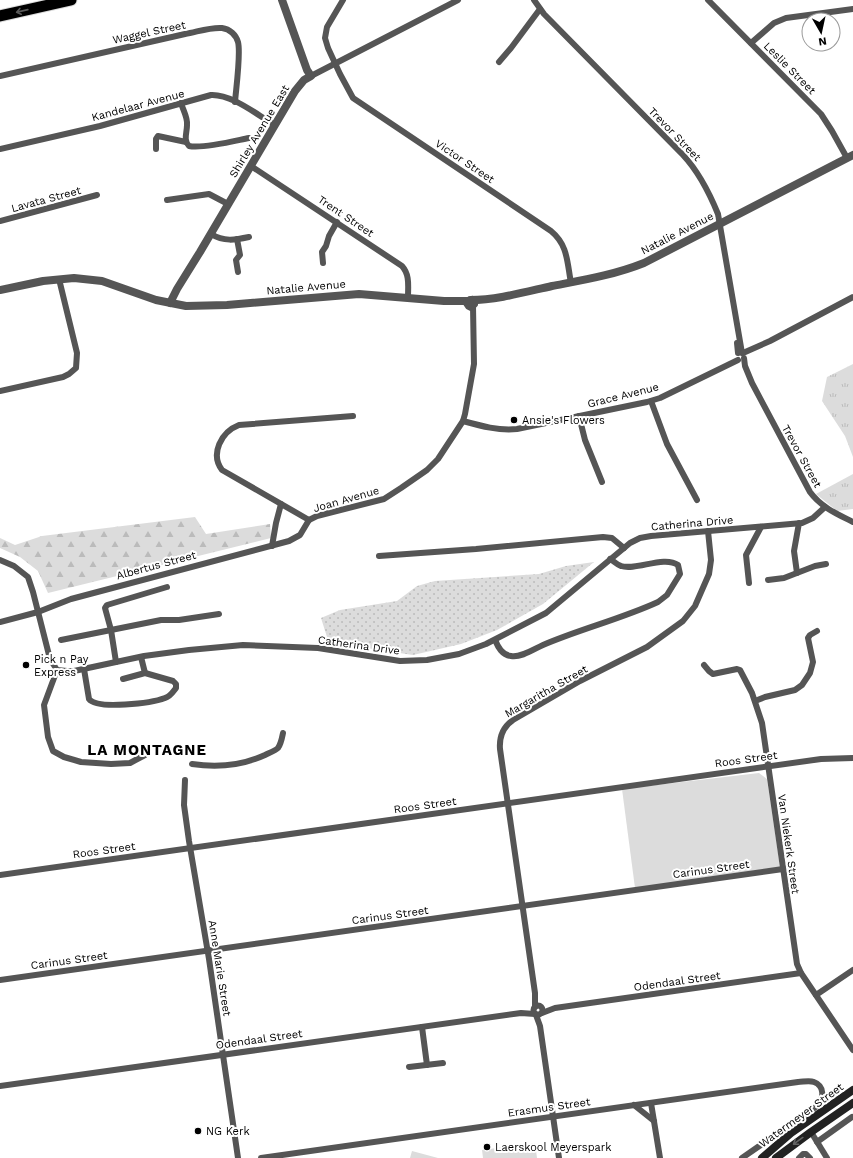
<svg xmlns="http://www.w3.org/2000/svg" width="853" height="1158" viewBox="0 0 853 1158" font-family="'Work Sans',sans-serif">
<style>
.grass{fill:url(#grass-dots)}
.forest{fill:url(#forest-firs)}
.park{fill:url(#park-tufts)}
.pitch{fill:#dcdcdc}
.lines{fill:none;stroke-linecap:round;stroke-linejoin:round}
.motorway-casing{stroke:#dbdbdb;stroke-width:13}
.minor{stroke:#555;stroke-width:6}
.tertiary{stroke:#555;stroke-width:8}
.secondary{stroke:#222;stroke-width:8}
.motorway{stroke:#000;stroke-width:11}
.oneway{stroke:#595959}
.oneway2{stroke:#646464}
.poi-dot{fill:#000;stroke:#fff;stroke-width:1.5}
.labels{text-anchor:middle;stroke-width:4;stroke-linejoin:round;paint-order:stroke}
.street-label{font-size:11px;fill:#000;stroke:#fff}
.poi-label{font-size:11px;fill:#000;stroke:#fff;text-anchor:start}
.district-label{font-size:15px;font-weight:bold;letter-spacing:1px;fill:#000;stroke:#fff}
</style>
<defs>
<pattern id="grass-dots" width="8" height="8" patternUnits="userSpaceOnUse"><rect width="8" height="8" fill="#dcdcdc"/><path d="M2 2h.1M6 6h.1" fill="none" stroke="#bbb" stroke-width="1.8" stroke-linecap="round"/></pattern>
<pattern id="forest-firs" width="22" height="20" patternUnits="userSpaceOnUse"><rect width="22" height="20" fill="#dcdcdc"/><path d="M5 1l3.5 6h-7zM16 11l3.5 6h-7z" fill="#bbb"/></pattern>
<pattern id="park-tufts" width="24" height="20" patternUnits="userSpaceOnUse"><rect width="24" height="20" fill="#dcdcdc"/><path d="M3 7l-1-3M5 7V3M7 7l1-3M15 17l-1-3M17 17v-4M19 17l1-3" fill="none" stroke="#bbb"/></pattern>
</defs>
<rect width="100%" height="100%" fill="#fff"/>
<polygon class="grass" points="594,562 543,604 497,630 461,644 413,655 338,644 327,637 321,618 340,610 397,601 417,586 435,581 539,574 566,566"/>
<polygon class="forest" points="195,517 206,534 270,524 271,538 48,593 38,571 20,557 0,548 0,538 15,545 42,536"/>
<g class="park">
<polygon points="853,364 853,457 845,436 822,401 827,377"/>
<polygon points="853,474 853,509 837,511 816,494"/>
</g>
<g class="pitch">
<polygon points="759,773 767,779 780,867 635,888 622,789"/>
<polygon points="535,1143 537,1158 483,1158 482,1150"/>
<polygon points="412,1151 438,1158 410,1158"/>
</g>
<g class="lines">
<g class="motorway-casing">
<polyline id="motorway" points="0,16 71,0"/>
</g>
<g class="minor">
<path d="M343 0 327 27 325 38 328 48 340 74 353 98 551 231C568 245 567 262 571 283"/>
<path d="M534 0 544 14 683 155C699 172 709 192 718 214L742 353"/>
<polyline points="708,0 821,114 832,131 847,158"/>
<polyline points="751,43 774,23 786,18 853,9"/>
<polyline points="499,62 511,48 540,9"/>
<path d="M0 76 185 34C197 32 210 27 222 28 230 29 236 35 238 42 241 53 236 89 235 102"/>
<polyline points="311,76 458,0"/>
<path d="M181 103C183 110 188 118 187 125 187 133 183 140 189 146 203 149 234 141 249 138"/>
<path d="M0 149 100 126 211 95C232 94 257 115 275 125"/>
<polyline points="156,149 156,139 158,136 186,142"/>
<path d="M251 166 402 266C410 275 408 286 408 297"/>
<polyline points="167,200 209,194 228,204"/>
<polyline points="0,221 97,195"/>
<path d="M211 234C224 242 235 240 249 237"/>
<polyline points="237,239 240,255 236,260 238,272"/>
<polyline points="323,263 322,252 326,246 329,236 337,222"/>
<polyline points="737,343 738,353"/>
<polyline points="743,353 770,341 853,297"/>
<path d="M744 358 745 366 752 383 810 492C821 507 837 514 853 522"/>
<polyline points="0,391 63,377 69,374 76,368 77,353 59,279"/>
<polyline points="651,401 667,444 697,500"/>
<polyline points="579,416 585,440 602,482"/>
<path d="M463 421C481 426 499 431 517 429L647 402 660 398 738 360"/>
<polyline points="309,520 317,516 384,499 401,488 427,470 438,459 463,421 465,414 474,364 473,306"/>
<path d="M309 520 222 470C210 454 221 432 239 425L353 416"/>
<polyline points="272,546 276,523 281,504"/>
<polyline points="379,556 476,549 603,537 612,538 624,548"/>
<polyline points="0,560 14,566 28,577 33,592 50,659 57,670 67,671 74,671 144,656 189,650 243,645 318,648 400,661 427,660 459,654 486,644 546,613 630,543 640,538 651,536 802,523 813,518 825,507"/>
<polyline points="797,573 794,551 799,523"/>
<polyline points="768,580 784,578 815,566 826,564"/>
<polyline points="749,583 746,555 761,527"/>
<polyline points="0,622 38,612 71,599 289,541 300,535 309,520"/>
<polyline points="61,640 161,620 179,620 219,614"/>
<path d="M495 640C498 647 502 655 511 656 521 658 534 649 543 645 580 629 621 619 658 602L667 595 680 574 678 565C664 555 636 571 621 566 617 565 614 561 610 559"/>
<polyline points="141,657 145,673"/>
<polyline points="116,662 111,630 105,608 107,605 167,587"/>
<polyline points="704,665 709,671 713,674 737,669 740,670 752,693 762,723 797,964 801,973 853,1050"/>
<path d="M84 669 89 699C97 710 152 703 165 698 170 697 173 692 176 688V684L173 681 145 673 123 679"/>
<polyline points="57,670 44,705 48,737 53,751 64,757 81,762 111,764 130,763 145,755"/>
<polyline points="755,701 765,697 795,690 802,685 810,673 813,662 808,638 810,635 817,631"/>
<path d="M192 764C218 768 241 766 265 755 269 753 275 751 278 748 281 744 282 738 283 733"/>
<polyline points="185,780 184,805 189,841 209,959 238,1158"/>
<polyline points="0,875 821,759 853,758"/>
<polyline points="0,980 783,869"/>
<polyline points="816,995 853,970"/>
<circle cx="538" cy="1010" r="4.5"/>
<path d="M535 1007V993L500 749C499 736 503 727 513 720L580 681 647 647 683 621 695 606 709 574 711 560 708 531"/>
<polyline points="542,1013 555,1008 801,973"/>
<polyline points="536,1015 540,1026 559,1158"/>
<polyline points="422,1027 427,1065"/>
<polyline points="409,1067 443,1063"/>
<polyline points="0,1086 521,1013 535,1014"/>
<polyline points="651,1103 660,1158"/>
<polyline points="634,1105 654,1121"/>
<polyline points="811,1132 827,1158"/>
<polyline points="817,1142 852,1117"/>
<path d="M261 1158 798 1082C803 1082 809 1080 814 1082 825 1086 824 1099 817 1106L742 1158"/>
<polyline points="799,1158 803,1154 806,1154 810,1158"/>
</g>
<g class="tertiary">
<polyline points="0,290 43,281 74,278 102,281 156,300 186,306 227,305 359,294 444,301 469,301"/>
<path d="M472 300 474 304 471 307 469 306 467 303 470 300C497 300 525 292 552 286 583 280 614 275 644 263L853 155"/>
<polyline points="170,303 177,289 200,252 295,91 304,80 311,76 307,70 282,0"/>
</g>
<g class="secondary">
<polyline points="762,1158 791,1133 853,1090"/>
<polyline points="776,1158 811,1132 853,1103"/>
</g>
<use href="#motorway" class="motorway"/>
</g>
<defs><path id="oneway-shaft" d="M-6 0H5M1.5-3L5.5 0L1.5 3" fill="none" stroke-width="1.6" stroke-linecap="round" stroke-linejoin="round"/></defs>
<use class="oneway" href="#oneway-shaft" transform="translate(22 11) rotate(167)"/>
<use class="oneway2" href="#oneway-shaft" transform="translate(798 1141) rotate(144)"/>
<g class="poi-dot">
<circle cx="514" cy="420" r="4"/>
<circle cx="26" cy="665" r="4"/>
<circle cx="198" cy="1131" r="4"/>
<circle cx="487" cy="1147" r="4"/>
</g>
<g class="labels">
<g class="street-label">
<text transform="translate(149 32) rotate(-12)" y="4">Waggel Street</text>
<text transform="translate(790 68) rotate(45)" y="4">Leslie Street</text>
<text transform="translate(138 105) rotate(-15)" y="4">Kandelaar Avenue</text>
<text transform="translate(259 131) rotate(-59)" y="4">Shirley Avenue East</text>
<text transform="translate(675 134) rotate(46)" y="4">Trevor Street</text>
<text transform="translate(465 161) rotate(34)" y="4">Victor Street</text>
<text transform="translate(46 199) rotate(-15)" y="4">Lavata Street</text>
<text transform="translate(346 216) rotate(34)" y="4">Trent Street</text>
<text transform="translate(677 233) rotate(-27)" y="4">Natalie Avenue</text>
<text transform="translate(306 287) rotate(-5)" y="4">Natalie Avenue</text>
<text transform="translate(623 395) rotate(-14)" y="4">Grace Avenue</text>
<text transform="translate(802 456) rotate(61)" y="4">Trevor Street</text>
<text transform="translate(346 499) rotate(-16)" y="4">Joan Avenue</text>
<text transform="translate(692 523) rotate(-5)" y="4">Catherina Drive</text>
<text transform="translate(156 565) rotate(-15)" y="4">Albertus Street</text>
<text transform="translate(359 645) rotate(8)" y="4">Catherina Drive</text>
<text transform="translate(546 691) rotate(-30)" y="4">Margaritha Street</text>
<text transform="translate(746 759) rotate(-8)" y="4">Roos Street</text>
<text transform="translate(425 805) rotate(-8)" y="4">Roos Street</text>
<text transform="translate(789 844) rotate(82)" y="4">Van Niekerk Street</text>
<text transform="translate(104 850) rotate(-8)" y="4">Roos Street</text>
<text transform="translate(711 869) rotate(-8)" y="4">Carinus Street</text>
<text transform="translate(390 915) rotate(-8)" y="4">Carinus Street</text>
<text transform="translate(69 960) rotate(-8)" y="4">Carinus Street</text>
<text transform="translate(220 968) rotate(81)" y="4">Anne Marie Street</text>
<text transform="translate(677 981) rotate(-8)" y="4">Odendaal Street</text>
<text transform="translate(259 1039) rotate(-8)" y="4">Odendaal Street</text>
<text transform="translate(549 1107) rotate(-8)" y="4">Erasmus Street</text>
<text transform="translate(801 1115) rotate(-36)" y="4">Watermeyer Street</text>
</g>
<g class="poi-label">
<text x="522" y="424">Ansie's Flowers</text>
<text x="34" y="663">Pick n Pay<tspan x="34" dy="13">Express</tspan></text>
<text x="206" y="1135">NG Kerk</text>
<text x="495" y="1151">Laerskool Meyerspark</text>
</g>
<g class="district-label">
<text x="147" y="755">LA MONTAGNE</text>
</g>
</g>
<g transform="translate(821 32) rotate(171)"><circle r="19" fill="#ffffff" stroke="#999999"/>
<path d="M0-3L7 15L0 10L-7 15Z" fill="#000000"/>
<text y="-6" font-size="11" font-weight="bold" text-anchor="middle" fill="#000000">N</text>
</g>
</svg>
